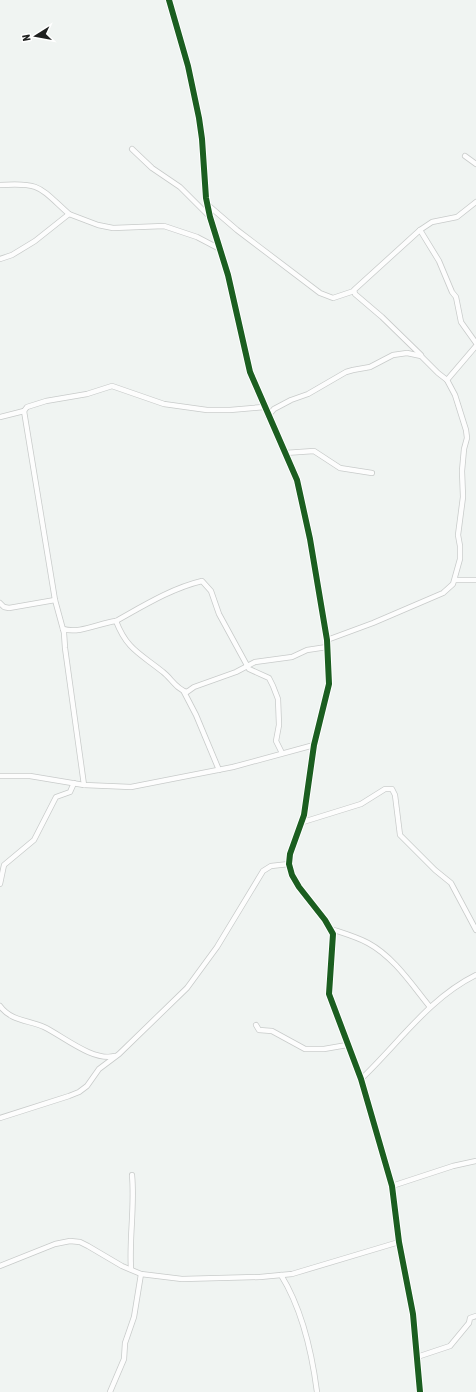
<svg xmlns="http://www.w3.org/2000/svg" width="476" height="1392" viewBox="0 0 476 1392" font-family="'Asap Condensed',sans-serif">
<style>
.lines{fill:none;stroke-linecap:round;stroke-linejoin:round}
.minor-casing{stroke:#c8cbca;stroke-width:6}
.minor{stroke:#fdfdfd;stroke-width:4.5}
.cycleway-casing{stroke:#fff;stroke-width:8}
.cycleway{stroke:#1b5e20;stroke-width:6}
</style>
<rect width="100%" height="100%" fill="#f0f4f2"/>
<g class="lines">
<g class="minor-casing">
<g id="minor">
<polyline points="169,0 188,66 199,118 202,139 206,198 210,217 228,275 250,372 297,480 310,539 327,640 329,684 314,745 304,815 290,854 289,864 292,875 299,887 325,920 333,934 329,994 361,1079 392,1186 399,1242 413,1314 420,1392"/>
<polyline points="132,149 152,168 180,187 209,216"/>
<polyline points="465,156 476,164"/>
<path d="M0 185C41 182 40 188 69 214"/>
<polyline points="208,205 237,230 320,293 333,298 354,291"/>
<polyline points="420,230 439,261 452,292 456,297 461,322 476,343"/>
<polyline points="0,259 12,255 35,241 69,214 98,225 113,228 164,226 197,237 218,248"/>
<polyline points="421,355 382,317 355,294 354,290 420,230 432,222 457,217 476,202"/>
<polyline points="447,380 476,346"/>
<polyline points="24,411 55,600 64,633 65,648 84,785"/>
<polyline points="268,416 274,409 291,400 308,394 346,372 353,370 370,367 393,355 407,353 421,356 438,373 447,380 455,395 466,430 467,438 464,449 462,471 463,497 458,535 460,546 460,559 453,584 443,593 373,623 327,640"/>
<polyline points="0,417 24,411 27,407 46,401 87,394 112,386 164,404 207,410 230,410 264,407"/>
<polyline points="285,453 314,451 340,468 372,473"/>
<polyline points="455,580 476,580"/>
<polyline points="0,603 4,607 9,608 55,600"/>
<path d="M116 621C143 606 172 588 202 581L211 591 219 614 249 669 269 678 273 686 278 699 279 725 276 741 282 753"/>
<path d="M63 629C80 634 99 623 116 621 127 650 141 654 163 672 171 678 176 689 187 692L194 687 236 672 255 662 292 657 307 650 327 647"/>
<polyline points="184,692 196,715 219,770"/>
<polyline points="0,776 30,776 84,785 131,787 233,767 314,745"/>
<polyline points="303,822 361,804 385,789 392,789 395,795 400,835 435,870 451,883 476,930"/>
<polyline points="0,884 4,865 34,840 56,797 70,792 74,783"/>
<path d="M331 929C343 933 357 937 368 943 394 957 412 985 430 1007"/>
<path d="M0 1006C11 1021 28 1020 44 1027 63 1036 93 1062 115 1056"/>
<polyline points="256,1025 259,1030 272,1031 305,1049 324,1049 347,1045"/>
<path d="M361 1079C398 1044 429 998 476 975"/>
<polyline points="0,1118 69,1096 79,1092 87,1086 99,1069 119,1054 187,988 217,947 263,871 271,866 289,864"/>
<polyline points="392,1186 453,1166 476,1161"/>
<polyline points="0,1266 55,1244 70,1241 80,1242 88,1246 122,1266 141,1274 182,1279 260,1277 292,1274 399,1242"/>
<path d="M131 1269C129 1238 135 1206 132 1175"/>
<path d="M281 1275C302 1309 312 1353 317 1392"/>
<polyline points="417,1357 450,1346 469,1323 470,1318 476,1316"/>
<polyline points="110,1392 124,1359 125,1343 134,1317 141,1274"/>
</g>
</g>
<use href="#minor" class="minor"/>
<g class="cycleway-casing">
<polyline id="cycleway" points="169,0 188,66 199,118 202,139 206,198 210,217 228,275 250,372 297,480 310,539 327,640 329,684 314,745 304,815 290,854 289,864 292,875 299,887 325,920 333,934 329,994 361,1079 392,1186 399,1242 413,1314 420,1392"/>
</g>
<use href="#cycleway" class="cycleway"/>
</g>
<g transform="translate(36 36) rotate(259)" stroke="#ffffff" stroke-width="3" paint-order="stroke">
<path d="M0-3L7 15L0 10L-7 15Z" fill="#1e201f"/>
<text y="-6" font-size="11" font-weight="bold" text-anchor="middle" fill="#1e201f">N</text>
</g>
</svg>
